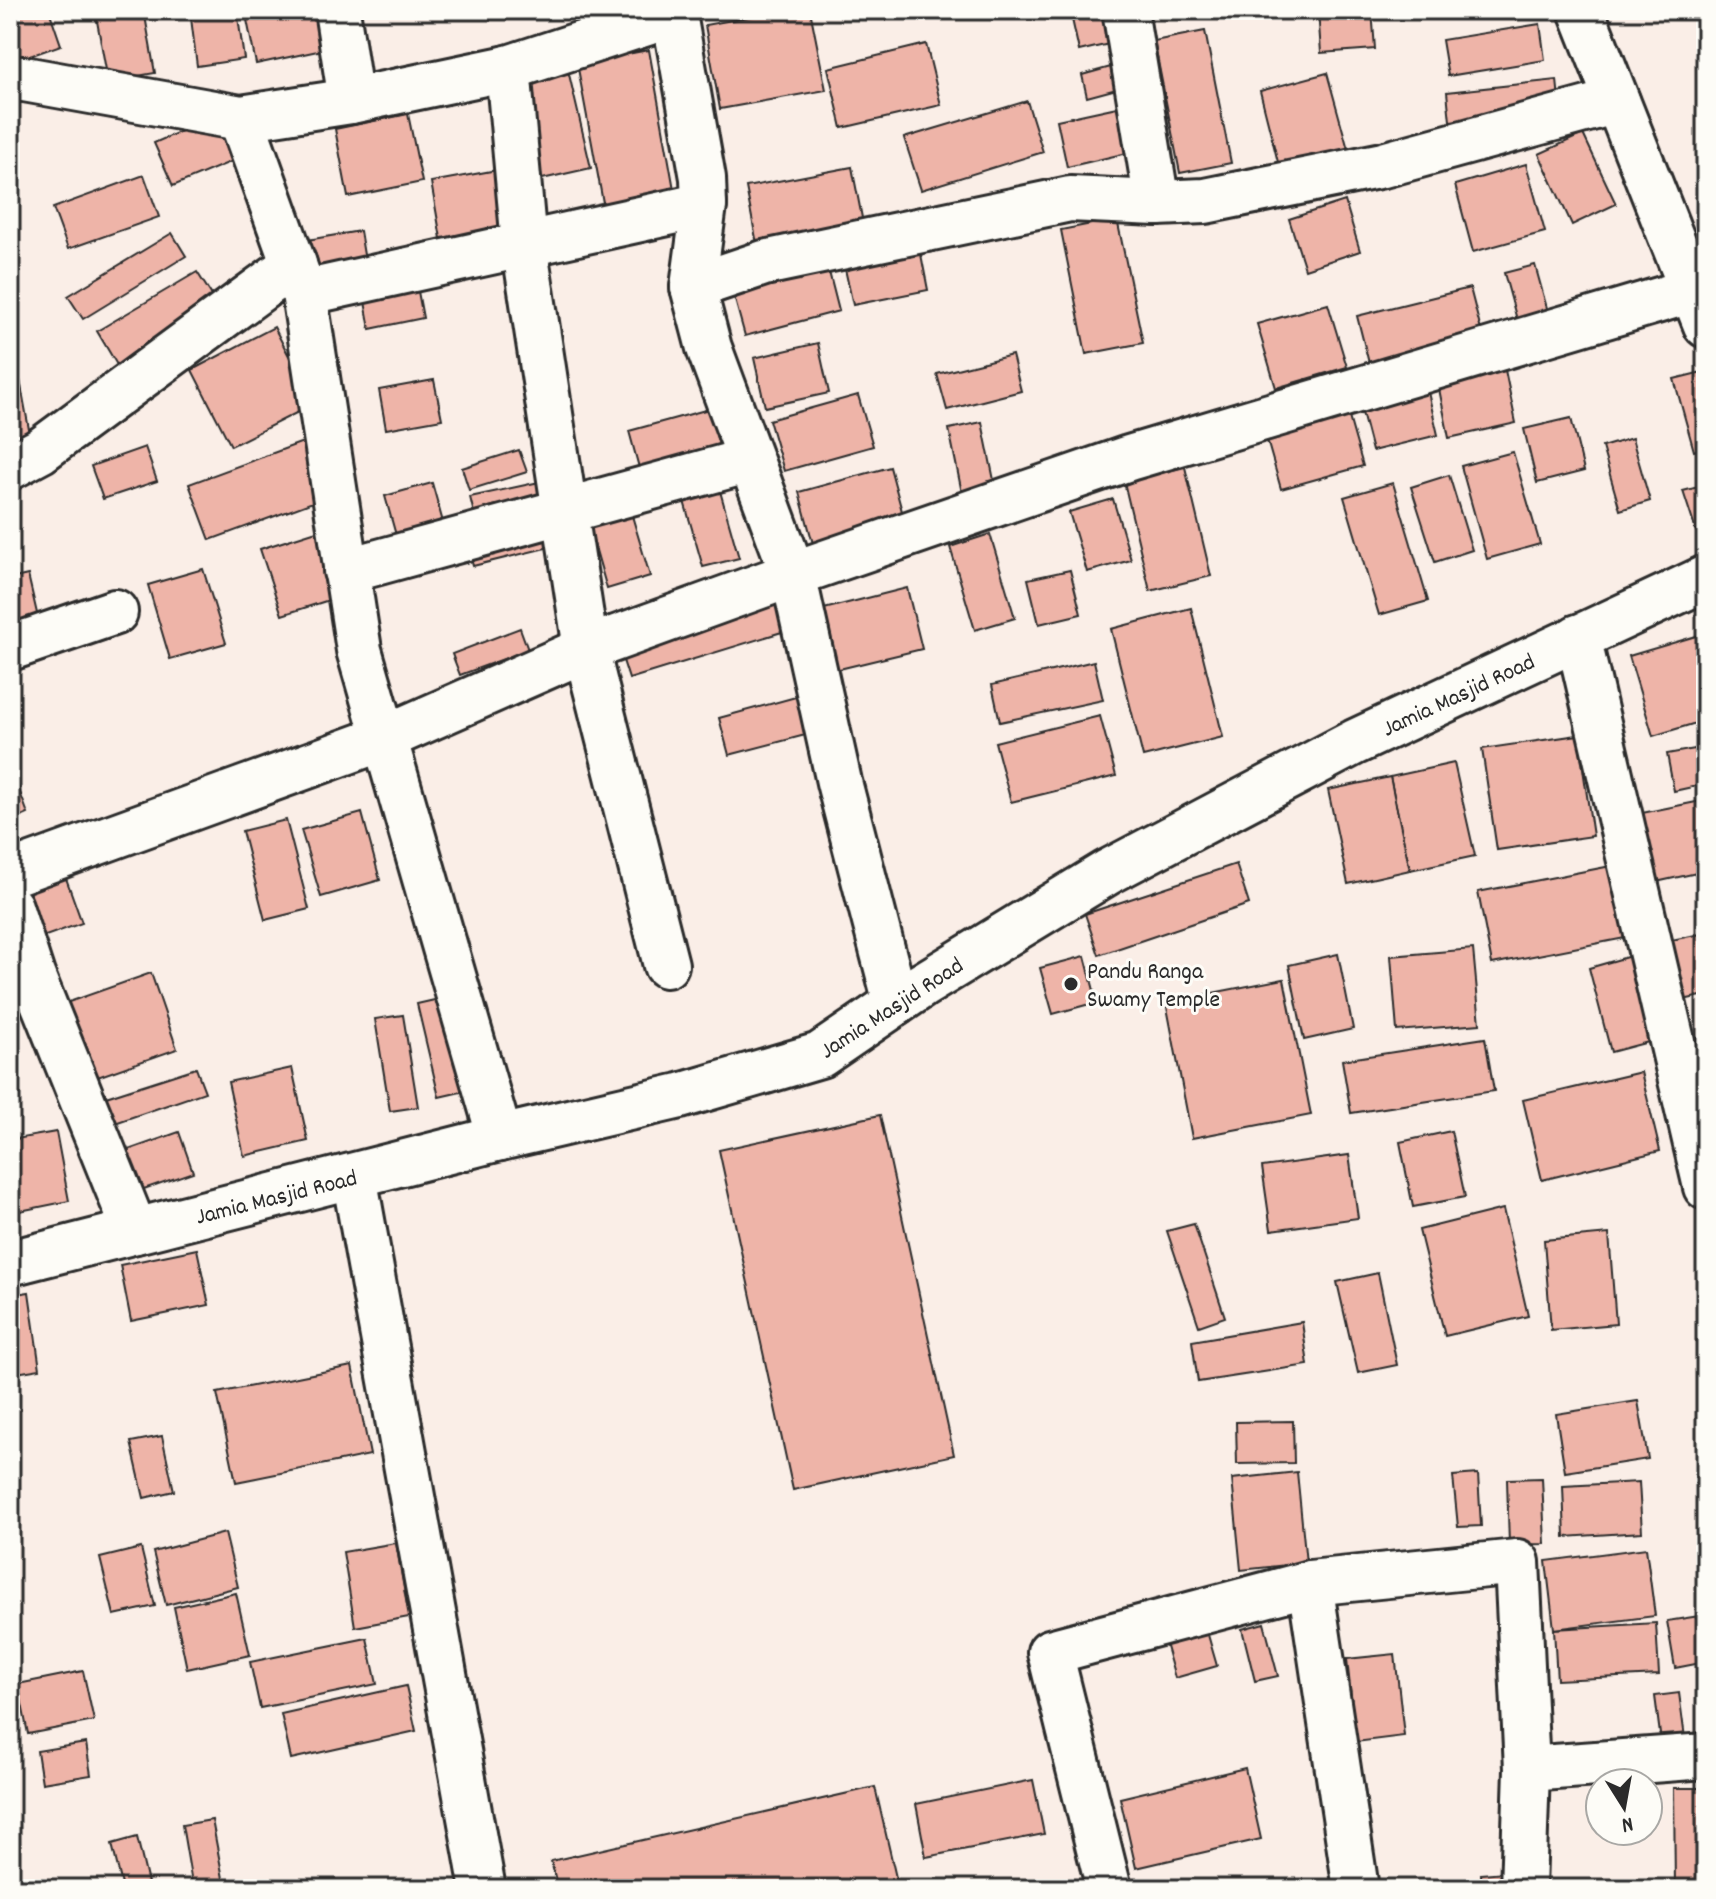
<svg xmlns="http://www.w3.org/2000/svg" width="1716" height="1899" viewBox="0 0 1716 1899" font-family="Dekko,sans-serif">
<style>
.building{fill:#eeb4a8;stroke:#2b2b2b;stroke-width:2}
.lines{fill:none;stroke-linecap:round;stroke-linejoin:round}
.street-casing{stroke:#2b2b2b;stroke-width:50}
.secondary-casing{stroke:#2b2b2b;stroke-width:50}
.street{stroke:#fdfcf7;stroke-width:44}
.secondary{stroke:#fdfcf7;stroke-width:44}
.poi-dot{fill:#2b2b2b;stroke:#fdfcf7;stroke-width:3}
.labels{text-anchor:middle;stroke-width:6;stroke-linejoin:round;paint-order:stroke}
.street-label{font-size:24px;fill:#2b2b2b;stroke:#fdfcf7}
.poi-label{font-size:24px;fill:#2b2b2b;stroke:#fdfcf7;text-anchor:start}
</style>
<rect width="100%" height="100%" fill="#faeee7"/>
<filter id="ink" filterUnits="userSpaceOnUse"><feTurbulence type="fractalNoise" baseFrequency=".0125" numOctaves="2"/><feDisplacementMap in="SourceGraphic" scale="16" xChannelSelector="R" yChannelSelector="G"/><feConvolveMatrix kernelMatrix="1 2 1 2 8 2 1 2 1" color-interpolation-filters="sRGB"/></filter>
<g filter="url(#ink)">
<g class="building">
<polygon points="10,10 49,10 61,45 10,63"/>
<polygon points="95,10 144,10 155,73 108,81"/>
<polygon points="190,10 237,10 244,59 197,66"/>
<polygon points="245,10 324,10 332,48 256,64"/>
<polygon points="787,10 810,10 826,90 720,109 705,25"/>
<polygon points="1070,10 1115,10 1122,41 1079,51"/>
<polygon points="1318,10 1372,10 1375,49 1321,53"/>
<polygon points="1694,10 1706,10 1706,46 1703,47"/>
<polygon points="1540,24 1545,60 1448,76 1442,40"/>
<polygon points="1205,31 1231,163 1180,173 1154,41"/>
<polygon points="926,44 941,105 842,128 828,68"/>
<polygon points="649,50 675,195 604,208 577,63"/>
<polygon points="1118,65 1124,87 1087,97 1082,75"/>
<polygon points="568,70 591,168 520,184 498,87"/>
<polygon points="1327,73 1351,160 1282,178 1260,91"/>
<polygon points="1557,80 1560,109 1450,121 1447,92"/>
<polygon points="1027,101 1043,152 921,190 904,138"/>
<polygon points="1117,107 1127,153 1067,167 1057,120"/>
<polygon points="220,114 240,158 173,186 154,143"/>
<polygon points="408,114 422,182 348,197 335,129"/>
<polygon points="1583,134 1616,204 1572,225 1539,154"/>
<polygon points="1526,164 1545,232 1473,252 1455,185"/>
<polygon points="852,167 863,223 757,244 746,187"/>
<polygon points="508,168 519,230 442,244 431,182"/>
<polygon points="144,175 159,217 68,249 53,208"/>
<polygon points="1345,201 1360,251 1305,269 1289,219"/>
<polygon points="1117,219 1143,343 1086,354 1061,230"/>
<polygon points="360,231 367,273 315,282 307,240"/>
<polygon points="172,233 186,256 83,319 68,296"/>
<polygon points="919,244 928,290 853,305 843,260"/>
<polygon points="827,264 839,311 745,336 732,289"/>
<polygon points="1535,265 1550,319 1519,327 1504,273"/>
<polygon points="197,272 218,305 117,365 97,331"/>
<polygon points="417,286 423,318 370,329 364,296"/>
<polygon points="1470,288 1486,350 1373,379 1357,316"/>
<polygon points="1328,304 1347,367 1276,388 1257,324"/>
<polygon points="274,327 314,404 231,446 192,370"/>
<polygon points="818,343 829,393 765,407 754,358"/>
<polygon points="1012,355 1021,391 947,410 937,374"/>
<polygon points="1505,370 1516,423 1449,438 1438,384"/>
<polygon points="1706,371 1706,448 1694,451 1674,379"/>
<polygon points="20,380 32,446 10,450 10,382"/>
<polygon points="434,380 442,419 386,429 379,390"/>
<polygon points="1427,388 1438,435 1372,451 1360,405"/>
<polygon points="858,395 873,446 784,471 769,420"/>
<polygon points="709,409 721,453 641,475 629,431"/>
<polygon points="1347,410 1363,466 1281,489 1265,433"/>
<polygon points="1571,418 1584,471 1537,483 1524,429"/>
<polygon points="982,422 996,490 963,498 949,429"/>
<polygon points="1632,438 1650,501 1620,510 1602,447"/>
<polygon points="311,439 332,495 210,540 189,484"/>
<polygon points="145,447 157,481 103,499 91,466"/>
<polygon points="519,450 527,472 469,490 462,468"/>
<polygon points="1513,452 1540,544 1487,559 1461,466"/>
<polygon points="890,467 906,526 815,551 799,492"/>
<polygon points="1185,467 1211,576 1150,591 1124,482"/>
<polygon points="1449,475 1472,550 1435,562 1411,487"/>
<polygon points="544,481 548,502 475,518 470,497"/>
<polygon points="432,483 446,533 399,546 385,496"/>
<polygon points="1393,483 1428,601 1379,615 1344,497"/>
<polygon points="1706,485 1706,529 1696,531 1683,491"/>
<polygon points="720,491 739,558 703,567 684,501"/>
<polygon points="1113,499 1131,560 1087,572 1069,512"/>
<polygon points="630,509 650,576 607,589 588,522"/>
<polygon points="556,525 562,544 473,566 468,548"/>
<polygon points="326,528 348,594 282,615 260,549"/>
<polygon points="990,534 1015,618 975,630 950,547"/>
<polygon points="203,569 226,643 170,659 148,585"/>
<polygon points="1070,570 1081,614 1039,624 1028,579"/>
<polygon points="28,575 39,622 10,629 10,579"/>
<polygon points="907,588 922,649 831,671 816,611"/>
<polygon points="775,600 785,631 629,679 619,648"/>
<polygon points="1191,608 1223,737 1143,757 1111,629"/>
<polygon points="520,628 528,650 460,675 452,654"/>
<polygon points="1706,633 1706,720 1653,736 1629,656"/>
<polygon points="1094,661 1103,700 1000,722 992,685"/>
<polygon points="803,695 813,733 729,755 719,718"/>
<polygon points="1100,716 1116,776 1011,802 995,742"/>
<polygon points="1578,735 1593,836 1497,850 1482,749"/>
<polygon points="1706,747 1706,784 1674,791 1667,754"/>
<polygon points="1454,763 1475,856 1410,870 1390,777"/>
<polygon points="1390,777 1410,870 1348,884 1328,790"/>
<polygon points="17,784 28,814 10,822 10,787"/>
<polygon points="1706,800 1706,871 1656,882 1642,813"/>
<polygon points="362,813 380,880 321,897 301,830"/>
<polygon points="286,820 309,909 265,920 242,831"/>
<polygon points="1236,864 1249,904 1099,955 1085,914"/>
<polygon points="1611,866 1625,938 1492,964 1478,892"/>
<polygon points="62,867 82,923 26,943 10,897"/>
<polygon points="1705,933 1706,995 1674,1002 1662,942"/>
<polygon points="1473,949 1480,1024 1397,1031 1391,956"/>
<polygon points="1338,954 1353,1029 1304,1040 1289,965"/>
<polygon points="1634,955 1656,1040 1611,1052 1589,968"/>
<polygon points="1085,956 1097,1002 1053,1014 1040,968"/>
<polygon points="151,973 177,1049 89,1080 63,1004"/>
<polygon points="1284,979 1311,1115 1192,1138 1166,1002"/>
<polygon points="452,996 474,1089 439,1097 417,1004"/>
<polygon points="403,1015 418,1107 390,1111 375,1019"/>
<polygon points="1485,1038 1494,1091 1351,1113 1342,1060"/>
<polygon points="196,1068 205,1092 115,1123 106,1097"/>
<polygon points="292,1068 308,1141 244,1156 228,1082"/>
<polygon points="1641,1072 1660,1151 1542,1180 1523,1100"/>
<polygon points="880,1115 954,1455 793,1490 719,1150"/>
<polygon points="1451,1131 1465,1197 1413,1207 1400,1142"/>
<polygon points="56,1132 69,1201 10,1213 10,1140"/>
<polygon points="179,1132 193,1172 141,1190 128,1150"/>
<polygon points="1349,1155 1358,1218 1271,1230 1262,1167"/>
<polygon points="1503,1209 1528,1316 1445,1336 1419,1230"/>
<polygon points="1194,1224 1225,1317 1199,1326 1167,1231"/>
<polygon points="1609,1234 1616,1324 1551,1330 1544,1240"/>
<polygon points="197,1249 209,1305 131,1321 120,1265"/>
<polygon points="1378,1273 1397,1365 1358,1373 1337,1282"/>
<polygon points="29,1292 40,1369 10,1374 10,1295"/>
<polygon points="1302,1322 1308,1365 1198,1382 1192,1341"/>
<polygon points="352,1366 370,1455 236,1482 217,1393"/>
<polygon points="1638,1401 1648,1459 1565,1472 1556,1414"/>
<polygon points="1293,1421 1294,1463 1237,1464 1236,1422"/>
<polygon points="162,1436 174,1491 144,1498 131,1442"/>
<polygon points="1297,1472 1306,1563 1241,1570 1232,1479"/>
<polygon points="1478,1474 1481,1526 1458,1527 1453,1476"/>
<polygon points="1542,1478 1545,1544 1509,1545 1507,1479"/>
<polygon points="1639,1482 1642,1532 1565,1537 1563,1486"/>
<polygon points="225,1533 238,1587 166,1605 153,1552"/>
<polygon points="396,1543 409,1617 355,1627 343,1552"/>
<polygon points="141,1548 155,1606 114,1615 100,1558"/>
<polygon points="1646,1548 1655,1616 1554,1629 1546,1561"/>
<polygon points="236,1593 250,1655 187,1669 174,1607"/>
<polygon points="1202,1614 1217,1666 1175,1678 1160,1626"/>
<polygon points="1706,1615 1706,1662 1675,1668 1667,1621"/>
<polygon points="1264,1623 1278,1676 1255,1681 1242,1629"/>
<polygon points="1656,1623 1659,1675 1557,1680 1554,1629"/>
<polygon points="367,1638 377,1684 260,1708 250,1662"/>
<polygon points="1395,1654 1404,1736 1356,1742 1347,1659"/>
<polygon points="83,1671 94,1721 28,1734 18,1684"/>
<polygon points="406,1686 416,1731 291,1759 281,1714"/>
<polygon points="1679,1693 1685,1738 1661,1742 1655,1696"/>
<polygon points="86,1743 91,1775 42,1783 37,1751"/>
<polygon points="1245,1768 1261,1839 1136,1868 1120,1798"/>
<polygon points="1033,1780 1044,1834 926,1857 916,1804"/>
<polygon points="875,1787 897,1882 867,1889 786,1889 784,1882 755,1889 558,1889 551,1861"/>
<polygon points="1674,1788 1706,1788 1706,1889 1675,1889"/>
<polygon points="212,1820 225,1889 193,1889 182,1825"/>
<polygon points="137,1837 148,1883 123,1889 112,1844"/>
<polygon points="1505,1872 1506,1889 1482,1889 1481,1874"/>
</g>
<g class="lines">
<g class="street-casing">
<g id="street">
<polyline points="337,10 351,101"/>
<polyline points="1125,10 1157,203"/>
<polyline points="1581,10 1706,325"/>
<polyline points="508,68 524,244 586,649 666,965"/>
<polyline points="10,79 24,79 241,118 351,101 508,68 674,14 703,178 704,205 693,287 709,348 793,574 839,782 896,1003"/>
<polyline points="241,118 304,293 359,650 500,1138"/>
<polyline points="693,287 764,263 1070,199 1157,203 1205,201 1383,165 1617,101"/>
<polyline points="304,293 704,205"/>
<polyline points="10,467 40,451 294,264"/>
<polyline points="346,571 750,460"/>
<polyline points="1578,637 1706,1187"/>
<polyline points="10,648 115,612"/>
<polyline points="10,874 384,738 586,649 793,574 1129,458 1693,290"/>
<polyline points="10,907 32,975 135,1231"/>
<polyline points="1310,1583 1356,1889"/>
<polyline points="1109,1889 1050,1652 1310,1583 1517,1562 1527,1769 1706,1756"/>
<polyline points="1523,1889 1527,1769"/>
</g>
</g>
<g class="secondary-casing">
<g id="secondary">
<polyline points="354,1176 483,1889"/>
<polyline points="10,1263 500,1138 680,1096 820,1055 921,986 1108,872 1355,742 1706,578"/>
</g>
</g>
<use href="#street" class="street"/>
<use href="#secondary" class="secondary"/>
</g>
</g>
<circle class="poi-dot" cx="1071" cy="984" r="8"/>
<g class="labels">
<g class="street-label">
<text transform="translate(1458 694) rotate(-25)" y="8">Jamia Masjid Road</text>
<text transform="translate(891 1007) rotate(-33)" y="8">Jamia Masjid Road</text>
<text transform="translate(276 1196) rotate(-14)" y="8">Jamia Masjid Road</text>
</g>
<g class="poi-label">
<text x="1087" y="978">Pandu Ranga<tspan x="1087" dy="28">Swamy Temple</tspan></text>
</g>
</g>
<rect width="1716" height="1899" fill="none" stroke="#fdfcf7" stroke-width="40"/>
<rect x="20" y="20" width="1676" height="1859" fill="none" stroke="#2b2b2b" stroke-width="3" filter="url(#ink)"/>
<g transform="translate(1624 1807) rotate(169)"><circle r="38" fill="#fdfcf7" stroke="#a9a8a5" stroke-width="2"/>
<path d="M0-6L14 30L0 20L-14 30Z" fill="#2b2b2b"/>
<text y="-12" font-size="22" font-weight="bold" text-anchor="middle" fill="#2b2b2b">N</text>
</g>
</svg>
